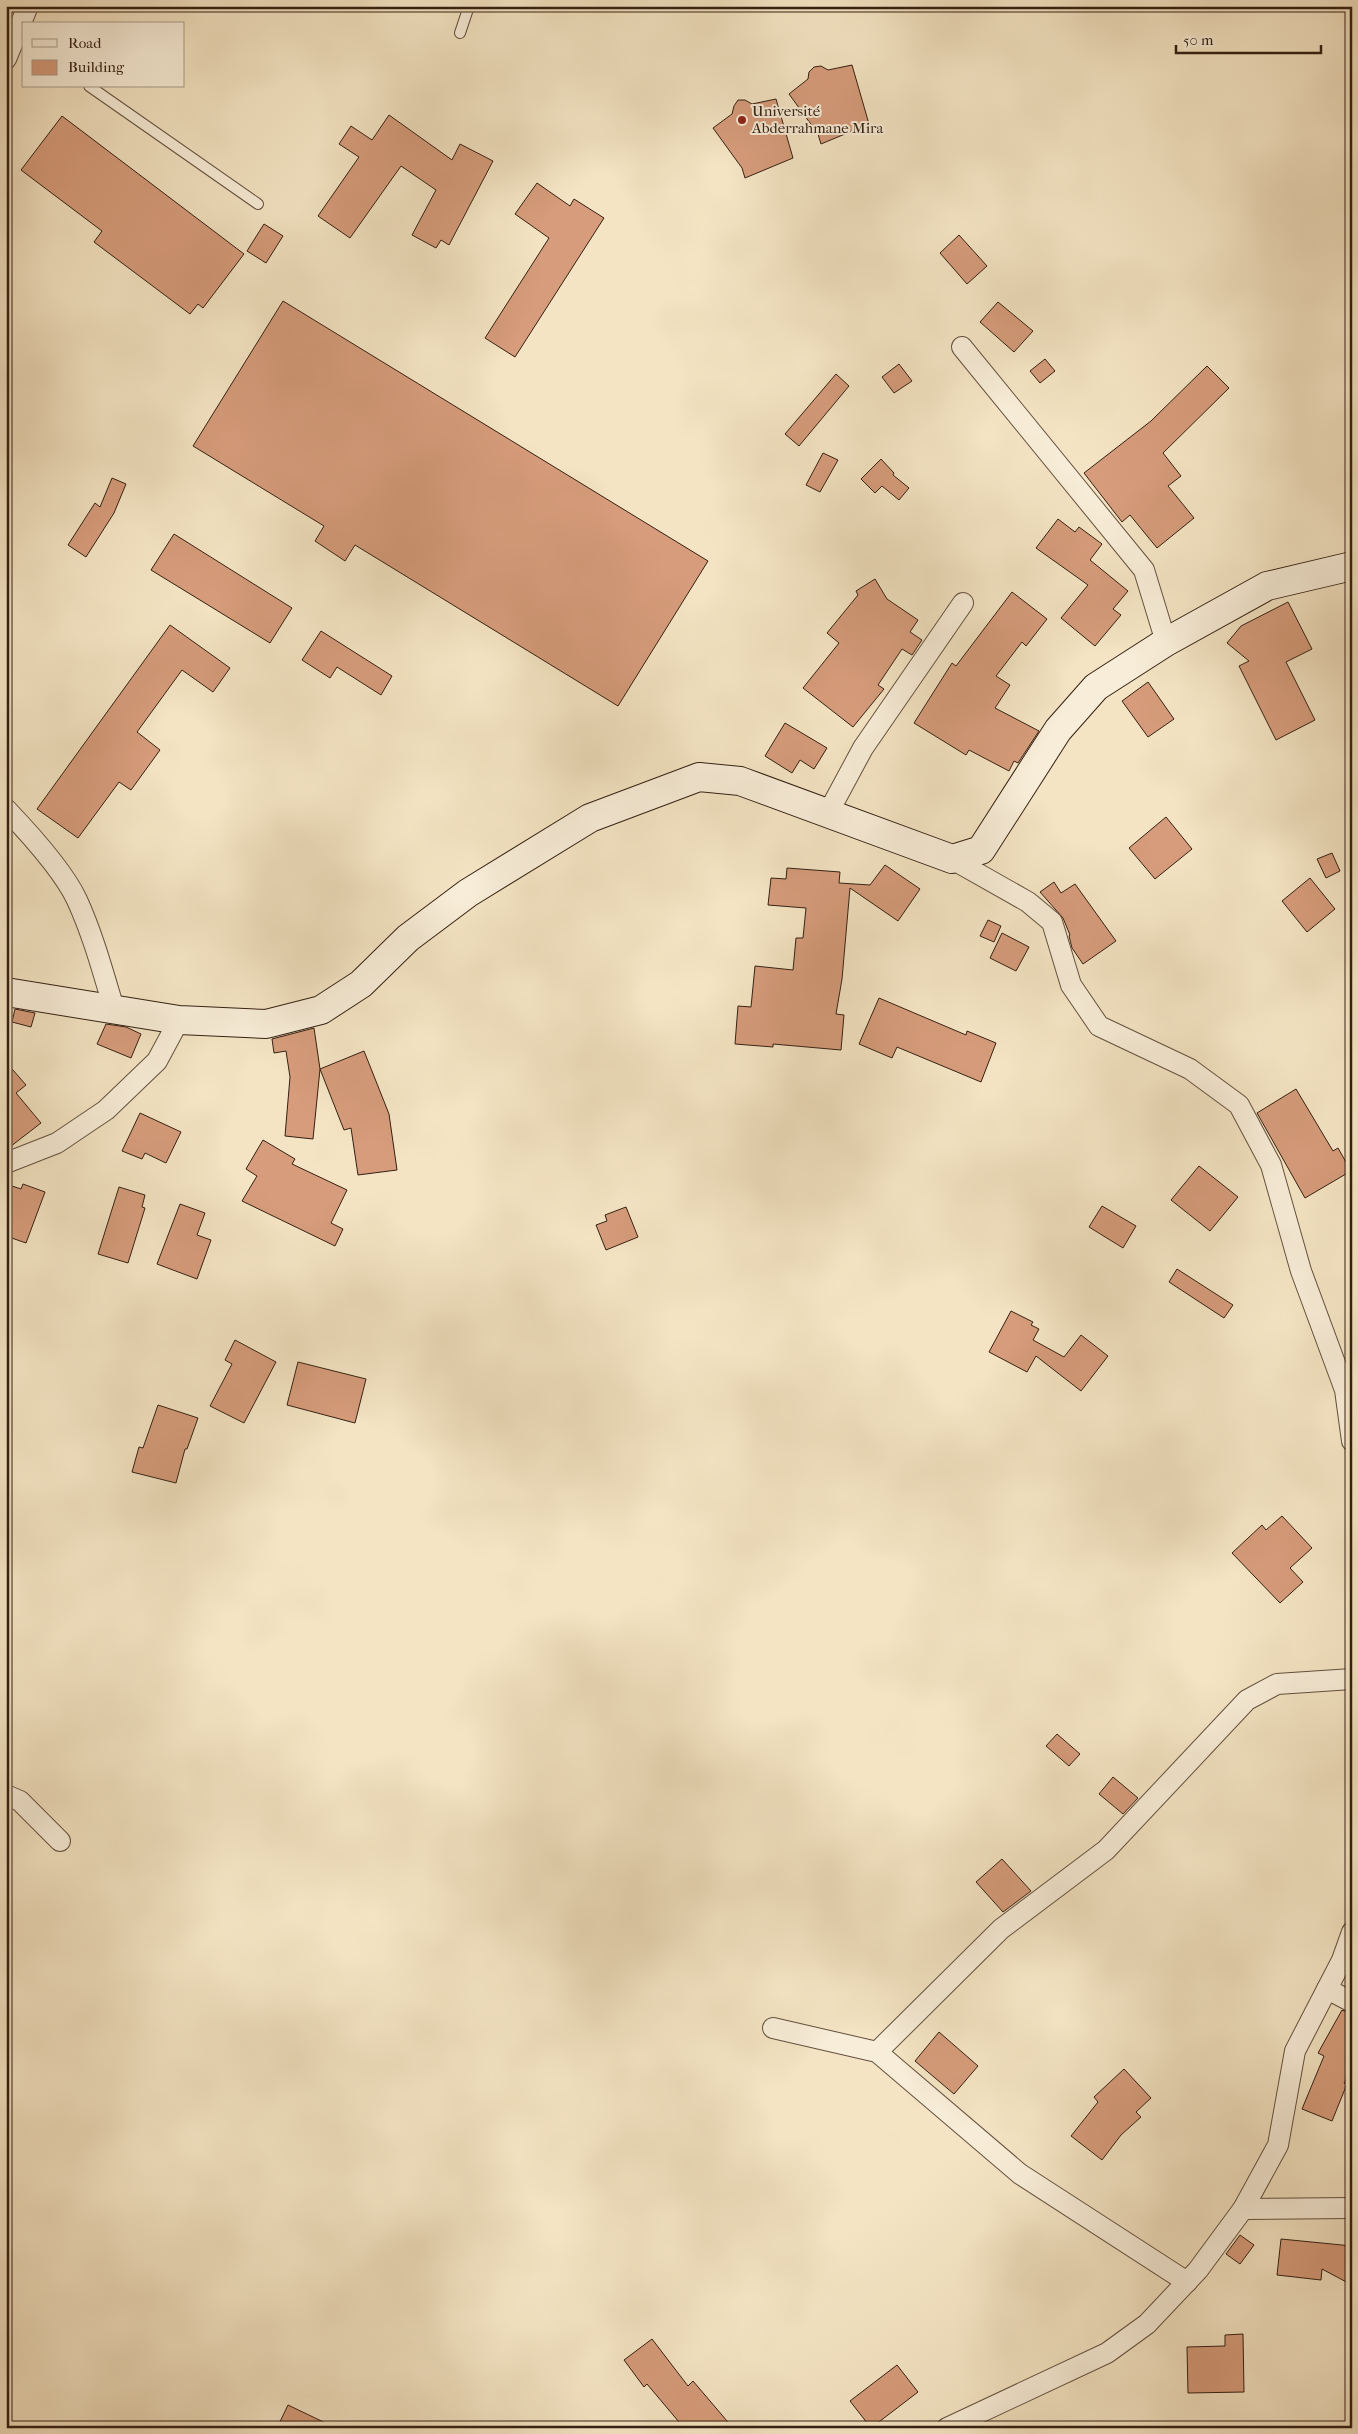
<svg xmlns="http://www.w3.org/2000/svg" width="1358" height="2434" viewBox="0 0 1358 2434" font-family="'IM FELL French Canon',serif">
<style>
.building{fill:#d69c7b;stroke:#342013}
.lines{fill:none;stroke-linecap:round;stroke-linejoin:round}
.lane-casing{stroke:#64513f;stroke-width:12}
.street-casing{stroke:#64513f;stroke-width:22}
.secondary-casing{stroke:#342013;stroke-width:30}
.lane{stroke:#f8edd8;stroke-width:10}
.street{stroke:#f8edd8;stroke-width:20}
.secondary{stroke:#f8edd8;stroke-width:28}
.poi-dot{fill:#8f2418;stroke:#f8edd8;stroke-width:2}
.labels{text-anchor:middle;stroke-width:4;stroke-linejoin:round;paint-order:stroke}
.poi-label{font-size:15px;fill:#342013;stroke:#f8edd8;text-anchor:start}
</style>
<rect width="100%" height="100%" fill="#f4e4c3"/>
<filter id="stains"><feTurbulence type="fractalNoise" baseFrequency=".004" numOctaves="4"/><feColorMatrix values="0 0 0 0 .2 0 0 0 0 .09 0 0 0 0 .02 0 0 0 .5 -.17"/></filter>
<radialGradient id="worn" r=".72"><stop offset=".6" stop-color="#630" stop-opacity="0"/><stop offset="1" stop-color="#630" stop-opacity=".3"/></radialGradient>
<g class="building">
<polygon points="852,65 869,124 821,144 818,134 789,94 808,79 809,72 814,67 821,66 828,70"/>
<polygon points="776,99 793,158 745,178 742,168 713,128 732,114 734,106 738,100 745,100 752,104"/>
<polygon points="389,115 452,160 460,144 493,161 449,245 441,240 436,248 412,235 436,190 401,166 350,238 318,216 359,157 339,144 351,126 372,140"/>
<polygon points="62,116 244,254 203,308 198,304 190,314 94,242 102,231 21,170"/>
<polygon points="537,183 570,206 574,199 604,218 515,357 485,338 549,238 515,214"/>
<polygon points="264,224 283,236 266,263 247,251"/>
<polygon points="959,235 987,266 967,284 940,253"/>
<polygon points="283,301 708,561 618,706 355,545 345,561 315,541 324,526 193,446"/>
<polygon points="998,302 1033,331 1014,352 980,322"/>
<polygon points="1045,359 1055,371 1040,383 1030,371"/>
<polygon points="899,364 912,381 894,393 882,377"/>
<polygon points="1207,366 1229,388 1163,453 1181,476 1168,486 1194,518 1157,548 1130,515 1122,522 1084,473 1151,421"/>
<polygon points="836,374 849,386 799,446 785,434"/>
<polygon points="823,453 838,460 820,492 806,485"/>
<polygon points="881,459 894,473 893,475 909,488 899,500 882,486 875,493 861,479"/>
<polygon points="112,478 126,484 114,513 86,557 68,545 95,503 100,507"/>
<polygon points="1058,519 1075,532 1079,527 1102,544 1090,560 1128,591 1113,609 1121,615 1095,646 1061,618 1088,585 1036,548"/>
<polygon points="174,534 292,608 270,643 151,570"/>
<polygon points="875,579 887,599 918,620 910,632 922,640 912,655 902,649 878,685 884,689 853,727 803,688 839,643 827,633 858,595 856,591"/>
<polygon points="1012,592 1047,619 1026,646 1022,642 996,676 1010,685 995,708 1039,731 1018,763 1014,761 1009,771 969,750 966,755 914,723 952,663 956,666"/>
<polygon points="1288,602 1312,649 1286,662 1315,720 1276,740 1239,666 1249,661 1227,643 1241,626"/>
<polygon points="170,625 230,668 213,692 182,670 137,732 160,750 131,790 119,782 78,838 37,809"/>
<polygon points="321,631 392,676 381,695 337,667 330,678 302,660"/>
<polygon points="1148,682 1174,719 1148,737 1122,701"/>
<polygon points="785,723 827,748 814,769 800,760 792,773 765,756"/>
<polygon points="1166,817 1192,849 1155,879 1129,848"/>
<polygon points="1332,853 1340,871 1326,878 1317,859"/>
<polygon points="885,865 920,889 898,921 850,888 842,979 836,1014 844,1015 841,1050 773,1044 773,1047 735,1044 738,1006 751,1007 755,966 793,970 796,938 803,938 806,908 768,905 771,878 786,879 787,868 840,872 839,883 870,885"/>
<polygon points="1310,878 1335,909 1307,932 1282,901"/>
<polygon points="1054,882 1061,893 1075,884 1116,941 1083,964 1072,948 1069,936 1070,935 1063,918 1040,892"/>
<polygon points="988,920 1001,926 994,942 980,936"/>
<polygon points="1002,933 1029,947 1016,971 990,958"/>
<polygon points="879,998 966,1035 967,1031 996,1043 981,1082 897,1047 892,1058 859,1044"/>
<polygon points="15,1009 35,1013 31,1027 12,1022"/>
<polygon points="106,1024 126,1027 141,1034 131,1058 97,1044"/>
<polygon points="314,1028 320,1069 364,1051 389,1114 397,1170 358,1175 351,1128 344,1130 320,1069 313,1139 285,1136 290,1077 286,1051 274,1053 272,1039"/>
<polygon points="6,1062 26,1085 16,1093 41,1123 6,1150"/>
<polygon points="1296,1089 1333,1151 1338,1148 1351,1171 1305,1198 1257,1113"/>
<polygon points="140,1113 181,1132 166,1163 145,1153 142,1159 122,1151"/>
<polygon points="263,1140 295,1159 292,1164 347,1190 331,1223 343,1229 335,1246 242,1201 257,1176 246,1169"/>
<polygon points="1199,1166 1238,1197 1210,1231 1171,1200"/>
<polygon points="6,1184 21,1189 23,1184 45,1192 26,1243 6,1236"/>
<polygon points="119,1187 145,1195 142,1207 145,1208 128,1263 98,1254"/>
<polygon points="180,1204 205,1213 197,1235 211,1240 197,1279 157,1264"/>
<polygon points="1102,1206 1136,1226 1123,1248 1089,1227"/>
<polygon points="626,1207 638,1237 606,1250 596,1225 607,1221 605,1215"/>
<polygon points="1177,1269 1233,1305 1224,1318 1169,1282"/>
<polygon points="1011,1311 1033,1322 1031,1325 1039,1329 1033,1340 1064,1357 1081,1335 1108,1356 1081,1391 1036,1356 1027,1372 989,1352"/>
<polygon points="235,1340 276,1362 244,1423 210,1406 232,1364 225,1360"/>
<polygon points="298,1362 366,1379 355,1423 287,1405"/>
<polygon points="158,1405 198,1418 187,1449 185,1449 176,1483 132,1472 139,1447 143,1448"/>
<polygon points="1282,1516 1312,1548 1290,1568 1303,1582 1280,1603 1232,1553 1262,1525 1266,1530"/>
<polygon points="1057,1734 1080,1754 1069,1766 1046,1746"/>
<polygon points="1113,1777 1138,1798 1123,1814 1099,1794"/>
<polygon points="1002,1859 1031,1891 1003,1912 976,1882"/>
<polygon points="1342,2010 1352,2014 1352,2069 1344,2083 1347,2084 1332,2121 1302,2109 1324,2056 1318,2053"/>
<polygon points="939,2032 978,2066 954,2094 915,2061"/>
<polygon points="1124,2069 1151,2098 1136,2112 1141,2117 1121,2135 1102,2160 1071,2136 1098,2102 1094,2097"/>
<polygon points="1240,2235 1254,2245 1240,2264 1226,2254"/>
<polygon points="1281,2239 1352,2246 1352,2285 1322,2269 1321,2280 1277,2275"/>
<polygon points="1243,2334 1244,2392 1188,2393 1187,2347 1225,2346 1225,2335"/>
<polygon points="652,2339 688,2386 693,2381 733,2428 684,2428 647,2384 644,2387 624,2360"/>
<polygon points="897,2365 918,2392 871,2428 850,2401"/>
<polygon points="288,2405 336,2428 277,2428"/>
</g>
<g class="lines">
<g class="lane-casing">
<g id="lane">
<polyline points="460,33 469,6"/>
<polyline points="89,86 258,204"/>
</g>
</g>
<g class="street-casing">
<g id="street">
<polyline points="6,59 28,6"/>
<polyline points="962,347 1144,570 1166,642"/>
<path d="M6 809C28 832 64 872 77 900 93 935 103 972 114 1009"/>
<polyline points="828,813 863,748 963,603"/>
<polyline points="952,859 1028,902 1052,922 1071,985 1099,1026 1190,1069 1239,1105 1271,1165 1301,1271 1345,1390 1352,1441"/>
<polyline points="6,1163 57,1143 106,1110 157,1061 179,1020"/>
<polyline points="6,1795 20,1801 60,1841"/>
<polyline points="1327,1989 1352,2002"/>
<polyline points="773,2028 877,2052 1020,2174 1187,2282"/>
<polyline points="877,2052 1001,1929 1106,1850 1247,1700 1277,1684 1352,1679"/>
<polyline points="1243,2209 1352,2208"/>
<polyline points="947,2428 1107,2353 1147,2324 1198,2270 1243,2209 1278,2145 1295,2051 1342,1960 1352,1932"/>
</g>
</g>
<g class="secondary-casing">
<polyline id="secondary" points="6,992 179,1020 266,1024 321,1010 361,984 408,938 468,893 590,818 699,777 740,781 952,859 981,850 1058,730 1096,687 1166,642 1267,586 1352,566"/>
</g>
<use href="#lane" class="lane"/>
<use href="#street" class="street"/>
<use href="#secondary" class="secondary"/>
</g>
<circle class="poi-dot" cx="742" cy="120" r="5"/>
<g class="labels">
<g class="poi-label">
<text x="752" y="116">Université<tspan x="752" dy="17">Abderrahmane Mira</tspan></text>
</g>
</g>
<rect width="1358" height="2434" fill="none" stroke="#f4e4c3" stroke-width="25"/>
<rect x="8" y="8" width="1343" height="2419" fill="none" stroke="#342013" stroke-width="2.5"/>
<rect x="12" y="12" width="1333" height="2409" fill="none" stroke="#342013"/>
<rect x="22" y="22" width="162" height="65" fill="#f8edd8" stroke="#aa9b89"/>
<rect x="32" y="39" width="25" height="8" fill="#f8edd8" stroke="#aa9b89"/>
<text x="68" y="48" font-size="15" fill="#342013">Road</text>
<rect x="32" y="60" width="25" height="15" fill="#d69c7b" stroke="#aa9b89"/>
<text x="68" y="72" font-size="15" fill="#342013">Building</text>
<path d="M1176 45v8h145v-8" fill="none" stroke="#342013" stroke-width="2.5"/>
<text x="1183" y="45" font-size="15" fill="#342013" stroke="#f8edd8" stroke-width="4" paint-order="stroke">50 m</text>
<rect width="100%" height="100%" filter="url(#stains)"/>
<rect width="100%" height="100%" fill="url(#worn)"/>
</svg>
